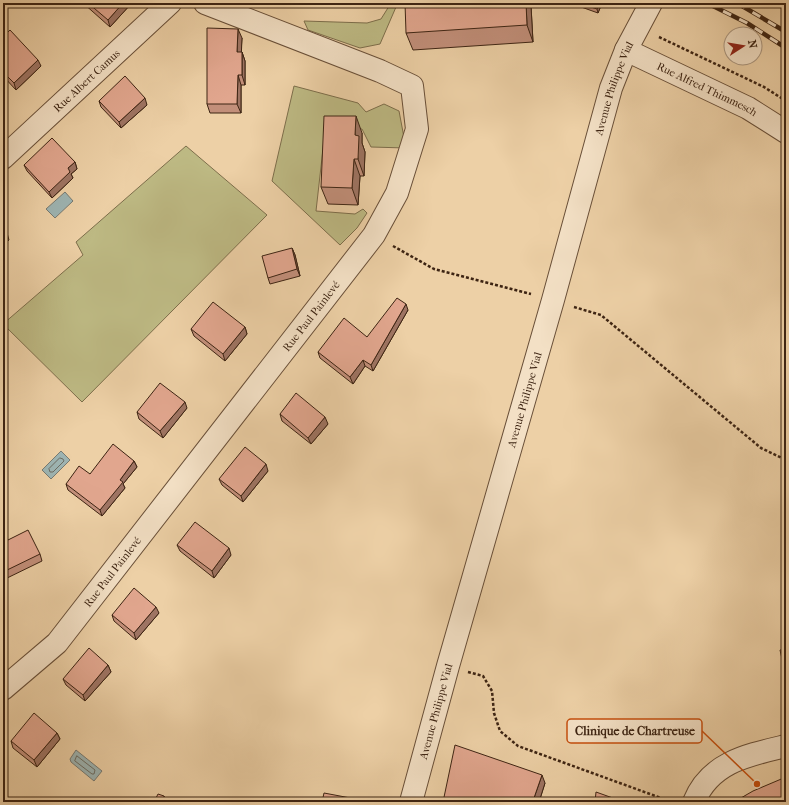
<svg xmlns="http://www.w3.org/2000/svg" width="789" height="805" viewBox="0 0 789 805" font-family="'IM FELL French Canon',serif">
<style>
.green{fill:#bdb983;stroke:#7d6e4b}
.water{fill:#9db4b2;stroke:#777a72}
.lines{fill:none;stroke-linecap:round;stroke-linejoin:round}
.shore{stroke:#6d6c62;stroke-width:1}
.minor-casing{stroke:#694f38;stroke-width:24}
.path{stroke:#3d2413;stroke-width:2.5;stroke-dasharray:3 2;stroke-linecap:butt}
.minor{stroke:#f3e0c5;stroke-width:22}
.rail-casing{stroke:#3d2413;stroke-width:4.5}
.rail{stroke:#f3e0c5;stroke-width:3;stroke-dasharray:9;stroke-linecap:butt}
.wall{fill:#c28f7a;stroke:#3d2413}
.shaded-wall{fill:#9e7463;stroke:#3d2413}
.building{fill:#e1a68e;stroke:#3d2413}
.labels{text-anchor:middle;stroke-width:3;stroke-linejoin:round;paint-order:stroke}
.street-label{font-size:11px;fill:#3d2413;stroke:#f3e0c5}
.leader{fill:none;stroke:#c64e0d;stroke-width:1.5}
.callout-dot{fill:#c64e0d;stroke:#f3e0c5;stroke-width:1.5}
.callout{fill:#f3e0c5;stroke:#c64e0d;stroke-width:1.5}
.callout-label{font-size:12px;text-anchor:middle;font-weight:bold;fill:#3d2413}
</style>
<rect width="100%" height="100%" fill="#edd0a6"/>
<filter id="stains"><feTurbulence type="fractalNoise" baseFrequency=".005" numOctaves="4"/><feColorMatrix values="0 0 0 0 .2 0 0 0 0 .09 0 0 0 0 .02 0 0 0 .5 -.17"/></filter>
<radialGradient id="worn" r=".72"><stop offset=".6" stop-color="#630" stop-opacity="0"/><stop offset="1" stop-color="#630" stop-opacity=".3"/></radialGradient>
<g class="green">
<polygon points="391,3 403,3 396,7 380,44 360,48 308,30 304,21 367,23 381,19"/>
<polygon points="294,86 358,103 366,112 384,104 399,111 406,148 371,147 362,129 325,131 316,211 355,214 363,209 367,213 357,228 340,245 272,181"/>
<polygon points="186,146 267,215 82,402 3,324 83,255 76,242"/>
</g>
<g class="water">
<polygon points="65,192 73,201 55,218 46,209"/>
<polygon points="61,451 70,460 51,479 42,470"/>
<polygon points="76,750 102,771 94,781 71,762 70,759"/>
</g>
<g class="lines">
<g class="shore">
<polygon points="60,458 63,459 64,461 53,472 50,472 49,469"/>
<polygon points="77,756 95,770 94,774 92,774 75,761"/>
</g>
<g class="minor-casing">
<g id="minor">
<path id="s1" d="M626 50 748 108 786 132"/>
<path id="s2" d="M3 158 170 3"/>
<path id="s3" d="M3 689 57 643 374 235 397 193 417 129 412 86 380 71 205 3"/>
<path id="s4" d="M411 802 448 666 553 300 611 88 626 50 651 3"/>
<path d="M694 802C710 762 748 755 786 746"/>
</g>
</g>
<g class="path">
<polyline points="659,37 764,87 786,101"/>
<polyline points="393,246 434,269 531,294"/>
<polyline points="574,307 601,315 761,448 786,460"/>
<polyline points="468,672 483,676 492,691 494,713 500,731 518,746 672,802"/>
</g>
<use href="#minor" class="minor"/>
<g class="rail-casing">
<g id="rail">
<polyline points="707,3 747,23 786,48"/>
<polyline points="737,3 786,32"/>
</g>
</g>
<use href="#rail" class="rail"/>
</g>
<g class="wall">
<polygon points="83,3 129,3 130,5 110,27"/>
<polygon points="570,3 602,3 598,13"/>
<polygon points="531,6 533,42 413,50 406,33"/>
<polygon points="3,37 41,66 16,90 3,76"/>
<polygon points="242,38 241,52 242,52 245,61 245,85 241,85 241,113 210,113 207,104"/>
<polygon points="99,101 147,105 121,128 101,107"/>
<polygon points="362,133 362,143 365,152 364,176 360,176 358,205 328,204 321,187"/>
<polygon points="75,162 77,169 71,174 73,178 52,198 27,171 24,165"/>
<polygon points="292,248 295,255 300,276 270,284 268,278"/>
<polygon points="408,310 373,371 365,366 353,384 320,358 318,352 367,337"/>
<polygon points="245,327 247,334 225,361 194,336 191,329"/>
<polygon points="187,408 163,438 139,419 137,412"/>
<polygon points="280,414 328,424 311,444 282,421"/>
<polygon points="134,461 137,467 123,484 125,488 102,516 68,490 66,484 90,474"/>
<polygon points="268,471 243,502 222,485 219,479"/>
<polygon points="3,531 8,540 40,554 42,561 3,580"/>
<polygon points="177,545 231,555 214,578 180,551"/>
<polygon points="159,613 136,640 114,621 112,615"/>
<polygon points="108,665 111,672 85,701 66,685 63,679"/>
<polygon points="57,733 60,739 37,767 13,748 11,741"/>
<polygon points="545,783 539,802 443,802"/>
</g>
<g class="shaded-wall">
<polygon points="123,3 129,3 130,5 110,27 108,20"/>
<polygon points="526,3 530,3 531,6 533,42 527,25"/>
<polygon points="600,3 602,3 598,13 597,9"/>
<polygon points="238,29 242,38 241,61 237,52"/>
<polygon points="242,52 245,61 245,85 242,75"/>
<polygon points="38,60 41,66 16,90 14,83"/>
<polygon points="238,75 241,85 241,113 237,104"/>
<polygon points="145,98 147,105 121,128 119,122"/>
<polygon points="356,116 362,133 362,143 365,152 364,176 358,159 355,135"/>
<polygon points="354,159 360,176 358,205 352,188"/>
<polygon points="75,162 77,169 71,174 73,178 52,198 49,192 68,168"/>
<polygon points="7,233 9,240 4,245 3,252 3,237"/>
<polygon points="292,248 295,255 300,276 297,269"/>
<polygon points="406,304 408,310 373,371 371,365"/>
<polygon points="245,327 247,334 225,361 223,354"/>
<polygon points="363,360 365,366 353,384 350,377"/>
<polygon points="185,402 187,408 163,438 160,431"/>
<polygon points="325,417 328,424 311,444 308,438"/>
<polygon points="134,461 137,467 123,484 125,488 102,516 100,510 120,480"/>
<polygon points="266,464 268,471 243,502 241,496"/>
<polygon points="229,548 231,555 214,578 212,571"/>
<polygon points="156,607 159,613 136,640 134,633"/>
<polygon points="108,665 111,672 85,701 83,695"/>
<polygon points="57,733 60,739 37,767 34,760"/>
<polygon points="542,775 545,783 539,802 535,802 534,798"/>
<polygon points="164,796 166,802 163,802"/>
</g>
<g class="building">
<polygon points="88,3 123,3 108,20"/>
<polygon points="405,3 526,3 527,25 406,33"/>
<polygon points="579,3 600,3 597,9"/>
<polygon points="207,28 238,29 237,52 242,52 242,75 238,75 237,104 207,104"/>
<polygon points="10,30 38,60 14,83 3,72 3,37"/>
<polygon points="125,76 145,98 119,122 99,101"/>
<polygon points="324,116 356,116 355,135 359,136 358,159 354,159 352,188 321,187"/>
<polygon points="52,138 75,162 68,168 70,172 49,192 24,165"/>
<polygon points="3,229 7,233 3,237"/>
<polygon points="292,248 297,269 268,278 262,256"/>
<polygon points="397,298 406,304 371,365 363,360 350,377 318,352 344,318 367,337"/>
<polygon points="213,302 245,327 223,354 191,329"/>
<polygon points="160,383 185,402 160,431 137,412"/>
<polygon points="296,393 325,417 308,438 280,414"/>
<polygon points="113,444 134,461 120,480 123,482 100,510 66,484 79,466 90,474"/>
<polygon points="245,447 266,464 241,496 219,479"/>
<polygon points="195,522 229,548 212,571 177,545"/>
<polygon points="28,530 40,554 3,572 3,531 8,540"/>
<polygon points="134,588 156,607 134,633 112,615"/>
<polygon points="89,648 108,665 83,695 63,679"/>
<polygon points="786,649 786,677 780,650"/>
<polygon points="784,683 786,683 786,691"/>
<polygon points="34,713 57,733 34,760 11,741"/>
<polygon points="455,745 542,775 534,798 510,802 443,802"/>
<polygon points="786,777 786,802 734,802 753,791"/>
<polygon points="596,792 624,802 595,802"/>
<polygon points="324,793 361,800 360,802 322,802"/>
<polygon points="158,794 164,796 163,802 154,802"/>
</g>
<g class="labels">
<g class="street-label">
<text dy="4" stroke="none"><textPath href="#s2" startOffset="114">Rue Albert Camus</textPath></text>
<text dy="4" stroke="none"><textPath href="#s4" startOffset="742">Avenue Philippe Vial</textPath></text>
<text dy="4" stroke="none"><textPath href="#s1" startOffset="90">Rue Alfred Thimmesch</textPath></text>
<text dy="4" stroke="none"><textPath href="#s3" startOffset="485">Rue Paul Painlevé</textPath></text>
<text dy="4" stroke="none"><textPath href="#s4" startOffset="418">Avenue Philippe Vial</textPath></text>
<text dy="4" stroke="none"><textPath href="#s3" startOffset="161">Rue Paul Painlevé</textPath></text>
<text dy="4" stroke="none"><textPath href="#s4" startOffset="94">Avenue Philippe Vial</textPath></text>
</g>
</g>
<path class="leader" d="M757 784L702 731"/>
<circle class="callout-dot" cx="757" cy="784" r="4"/>
<rect class="callout" x="567" y="719" width="135" height="24" rx="4"/>
<g class="callout-label">
<text x="635" y="735">Clinique de Chartreuse</text>
</g>
<rect width="789" height="805" fill="none" stroke="#edd0a6" stroke-width="16"/>
<rect x="4" y="4" width="781" height="797" fill="none" stroke="#3d2413" stroke-width="2"/>
<rect x="8" y="8" width="773" height="789" fill="none" stroke="#3d2413"/>
<g transform="translate(743 46) rotate(78)"><circle r="19" fill="#f3e0c5" stroke="#aa957e"/>
<path d="M0-3L7 15L0 10L-7 15Z" fill="#8f2418"/>
<text y="-6" font-size="11" font-weight="bold" text-anchor="middle" fill="#3d2413">N</text>
</g>
<rect width="100%" height="100%" filter="url(#stains)"/>
<rect width="100%" height="100%" fill="url(#worn)"/>
</svg>
